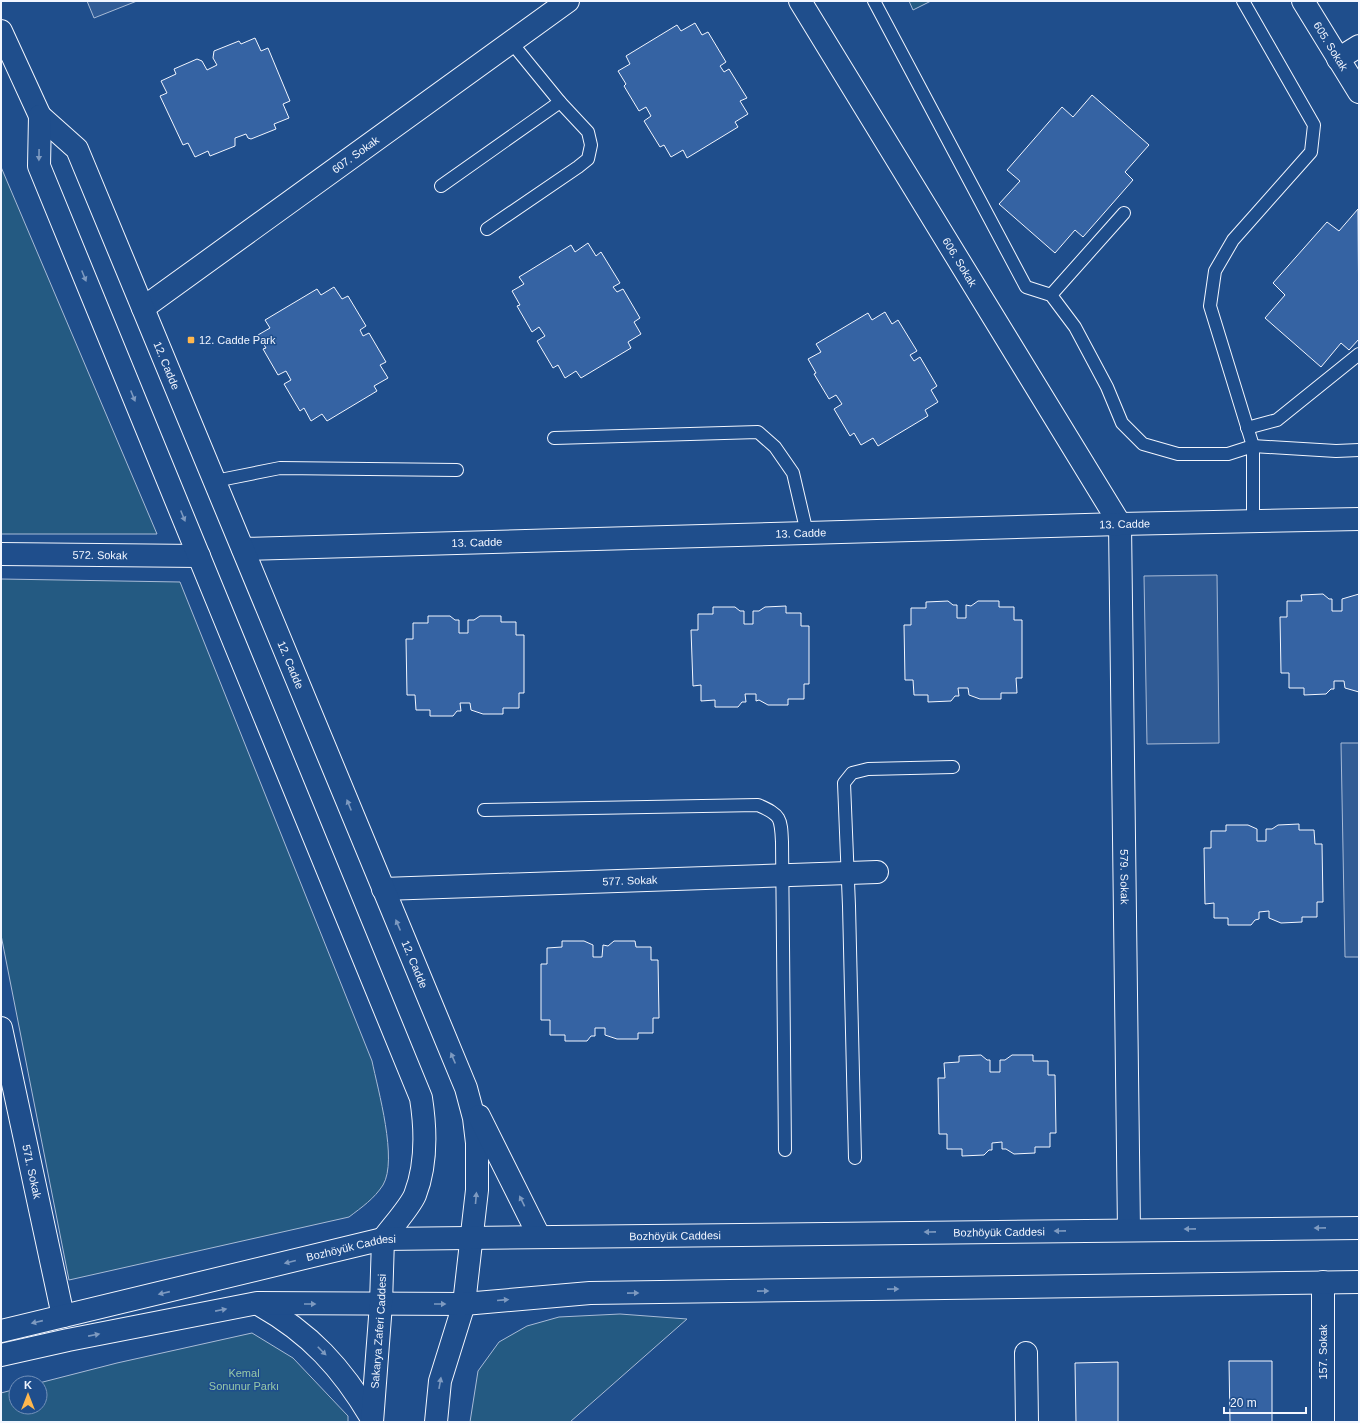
<svg xmlns="http://www.w3.org/2000/svg" width="1360" height="1423" viewBox="0 0 1360 1423" font-family="Arial,sans-serif">
<style>
.green{fill:#245a82;stroke:#a8bbd7}
.parking{fill:#305b95;stroke:#a8bbd7}
.building{fill:#3563a3;stroke:#f2f6ff}
.lines{fill:none;stroke-linecap:round;stroke-linejoin:round}
.lane-casing{stroke:#f2f6ff;stroke-width:14}
.street-casing{stroke:#f2f6ff;stroke-width:24}
.secondary-casing{stroke:#f2f6ff;stroke-width:24}
.primary-casing{stroke:#f2f6ff;stroke-width:24}
.lane{stroke:#1f4e8c;stroke-width:12}
.street{stroke:#1f4e8c;stroke-width:22}
.secondary{stroke:#1f4e8c;stroke-width:22}
.primary{stroke:#1f4e8c;stroke-width:22}
.oneway{fill:#7e9ac0}
.poi-dot{fill:#ffb74d;stroke:#1f4e8c;stroke-width:1.5}
.labels{text-anchor:middle;stroke-width:3;stroke-linejoin:round;paint-order:stroke}
.street-label{font-size:11px;fill:#f2f6ff;stroke:#1f4e8c}
.poi-label{font-size:11px;fill:#f2f6ff;stroke:#1f4e8c;text-anchor:start}
.park-label{font-size:11px;fill:#97c8a6;stroke:#1f4e8c}
</style>
<rect width="100%" height="100%" fill="#1f4e8c"/>
<g class="green">
<polygon points="909,1 931,1 913,10"/>
<polygon points="1,167 157,534 1,534"/>
<path d="M1 579 180 582 372 1061C378 1090 398 1160 383 1185 374 1199 362 1207 349 1217L69 1280 1 935Z"/>
<polygon points="620,1314 687,1319 570,1422 470,1422 478,1371 499,1342 527,1326 559,1317"/>
<polygon points="252,1333 293,1358 348,1416 348,1422 1,1422 1,1393 16,1389 16,1407 40,1407 40,1383 39,1383 117,1363"/>
</g>
<g class="parking">
<polygon points="87,1 137,1 94,18"/>
<polygon points="1217,575 1219,743 1147,744 1144,576"/>
<polygon points="1341,743 1359,743 1359,957 1345,957"/>
</g>
<g class="building">
<polygon points="695,23 702,35 708,32 726,62 720,66 724,72 729,69 747,98 740,101 748,114 735,122 738,127 687,158 683,150 671,157 664,145 660,147 644,121 651,116 646,107 639,111 624,86 626,84 618,71 630,64 626,56 677,25 681,31"/>
<polygon points="255,38 261,51 268,48 290,101 283,104 289,118 274,124 276,129 251,139 248,138 246,134 235,138 235,146 210,156 208,151 195,157 188,143 183,145 160,96 167,93 161,81 176,74 174,69 197,59 202,61 207,70 217,65 213,58 214,51 239,41 241,44"/>
<polygon points="1092,95 1149,145 1125,172 1133,180 1083,237 1075,230 1055,253 999,204 1020,181 1007,170 1062,107 1073,117"/>
<polygon points="1358,209 1359,339 1349,350 1341,343 1321,367 1265,318 1285,295 1273,283 1327,222 1339,231"/>
<polygon points="588,243 596,256 601,252 620,283 613,287 617,292 623,289 640,318 634,322 641,334 628,342 631,348 581,378 576,371 565,378 558,365 553,368 537,341 545,336 539,327 532,332 517,306 520,305 512,291 524,284 519,277 571,245 575,252"/>
<polygon points="334,287 342,299 348,296 366,326 360,330 363,336 369,333 386,362 380,365 388,378 374,386 377,391 327,421 322,414 311,421 304,408 300,411 284,384 291,380 286,371 278,375 263,349 266,348 258,335 270,328 265,320 317,289 321,295"/>
<polygon points="885,312 892,324 898,320 917,351 910,355 914,361 920,357 937,386 931,390 938,402 925,410 928,416 878,446 873,438 861,445 854,433 850,436 834,409 842,404 836,395 829,399 814,374 816,373 808,359 821,352 816,344 868,313 872,320"/>
<polygon points="1323,594 1329,599 1332,599 1332,611 1342,611 1342,599 1359,594 1359,692 1345,688 1344,681 1334,681 1334,689 1331,689 1326,694 1304,695 1304,688 1289,688 1289,673 1281,673 1280,617 1287,617 1287,601 1302,601 1301,595"/>
<polygon points="948,601 953,605 957,605 957,618 966,618 966,605 971,606 978,601 999,601 999,607 1014,607 1014,620 1022,620 1022,678 1016,678 1017,693 1001,693 1001,699 980,699 969,695 968,688 958,688 959,696 955,696 951,701 928,702 928,695 914,695 913,680 905,680 904,625 911,625 911,608 926,608 926,602"/>
<polygon points="786,606 786,613 801,613 801,626 809,626 809,684 804,684 804,699 788,699 788,705 768,705 759,700 756,701 756,694 745,694 746,702 742,702 738,707 715,707 715,700 701,701 701,685 693,686 691,630 698,630 698,614 713,614 713,607 735,607 740,611 744,611 744,624 753,624 753,611 759,611 765,607"/>
<polygon points="428,616 450,616 455,620 459,620 459,633 468,633 468,620 474,620 480,616 501,616 501,622 516,622 516,635 524,635 524,693 519,693 519,708 503,708 503,714 483,714 471,710 470,703 460,703 461,711 457,711 453,716 430,716 430,710 416,710 415,695 407,695 406,639 413,639 413,623 428,623"/>
<polygon points="1299,824 1299,830 1314,830 1315,844 1322,844 1323,902 1317,902 1317,917 1302,917 1302,922 1281,923 1269,918 1269,911 1259,912 1259,919 1255,920 1251,925 1228,925 1228,918 1214,918 1214,903 1205,904 1204,848 1211,848 1211,831 1226,831 1226,825 1248,825 1257,829 1257,841 1266,841 1266,829 1272,829 1278,825"/>
<polygon points="562,941 584,941 593,945 593,957 602,957 603,945 608,946 614,941 635,941 636,947 651,947 651,960 658,960 659,1018 653,1018 653,1033 638,1033 638,1039 617,1039 605,1035 605,1028 595,1028 595,1036 591,1036 587,1041 565,1041 565,1035 550,1035 550,1020 541,1020 541,964 547,964 547,948 562,947"/>
<polygon points="981,1055 987,1060 990,1060 990,1072 1000,1072 1000,1060 1005,1060 1012,1055 1033,1055 1033,1061 1048,1061 1048,1075 1055,1075 1056,1133 1050,1133 1050,1147 1035,1147 1035,1153 1014,1154 1006,1149 1002,1149 1002,1142 992,1143 992,1150 989,1150 984,1155 962,1156 962,1149 947,1149 947,1134 939,1134 938,1078 945,1078 944,1063 959,1062 959,1056"/>
<polygon points="1229,1361 1272,1361 1272,1422 1230,1422"/>
<polygon points="1118,1362 1118,1422 1076,1422 1075,1363"/>
</g>
<g class="lines">
<g class="lane-casing">
<g id="lane">
<polyline points="874,1 1026,287 1051,295 1075,327 1107,387 1122,423 1143,444 1178,454 1228,454 1253,446 1336,451 1359,450"/>
<polyline points="1243,1 1314,125 1311,152 1233,240 1215,271 1210,306 1253,446 1253,521"/>
<polyline points="441,186 560,102"/>
<polyline points="487,229 578,167 588,159 591,145 588,132 560,102 511,42"/>
<polyline points="1051,295 1124,213"/>
<polyline points="1247,428 1277,420 1359,354"/>
<polyline points="554,438 758,432 775,447 793,473 807,533"/>
<polyline points="215,481 280,468 457,470"/>
<path d="M484 810 758 805C781 815 781 818 782 842L785 1150"/>
<polyline points="855,1158 849,906 844,783 852,773 868,769 953,767"/>
</g>
</g>
<g class="street-casing">
<g id="street">
<path id="s1" d="M800 1 1120 524 1129 1230"/>
<path id="s2" d="M1303 1 1359 92"/>
<polyline points="1338,59 1359,46"/>
<path id="s3" d="M143 308 568 1"/>
<path id="s4" d="M1 554 199 556"/>
<path id="s5" d="M383 889 877 872"/>
<path id="s6" d="M1 1028 63 1316"/>
<polyline points="1323,1282 1323,1422"/>
<polyline points="1026,1353 1027,1422"/>
</g>
</g>
<g class="secondary-casing">
<g id="secondary">
<polyline points="1,31 40,116"/>
<path id="s7" d="M243 549 1120 524 1359 519"/>
</g>
</g>
<g class="primary-casing">
<g id="primary">
<path id="s8" d="M40 116 77 149 466 1088 474 1118 477 1143V1190L464 1304 440 1381 436 1422"/>
<path d="M40 116 39 166 421 1098C426 1130 427 1164 415 1195 410 1207 391 1228 383 1239"/>
<polyline points="479,1116 539,1236"/>
<path d="M258 1304C310 1333 342 1368 372 1419"/>
<path id="s9" d="M1 1331 383 1239 1359 1228"/>
<polyline points="1,1355 68,1340 257,1303 464,1304 590,1293 1359,1282"/>
<path id="s10" d="M372 1422 381 1304 383 1239"/>
</g>
</g>
<use href="#lane" class="lane"/>
<use href="#street" class="street"/>
<use href="#secondary" class="secondary"/>
<use href="#primary" class="primary"/>
</g>
<defs><path id="oneway-solid" d="M-6-.8H1V-3.2L6.5 0L1 3.2V.8H-6Z"/></defs>
<g class="oneway">
<use href="#oneway-solid" transform="translate(39 155) rotate(91)"/>
<use href="#oneway-solid" transform="translate(84 276) rotate(68)"/>
<use href="#oneway-solid" transform="translate(133 396) rotate(68)"/>
<use href="#oneway-solid" transform="translate(183 516) rotate(68)"/>
<use href="#oneway-solid" transform="translate(349 805) rotate(-112)"/>
<use href="#oneway-solid" transform="translate(398 925) rotate(-113)"/>
<use href="#oneway-solid" transform="translate(453 1058) rotate(-113)"/>
<use href="#oneway-solid" transform="translate(476 1198) rotate(-85)"/>
<use href="#oneway-solid" transform="translate(522 1201) rotate(-116)"/>
<use href="#oneway-solid" transform="translate(1320 1228) rotate(179)"/>
<use href="#oneway-solid" transform="translate(1190 1229) rotate(179)"/>
<use href="#oneway-solid" transform="translate(1060 1231) rotate(179)"/>
<use href="#oneway-solid" transform="translate(930 1232) rotate(179)"/>
<use href="#oneway-solid" transform="translate(290 1262) rotate(166)"/>
<use href="#oneway-solid" transform="translate(893 1289) rotate(-1)"/>
<use href="#oneway-solid" transform="translate(763 1291) rotate(-1)"/>
<use href="#oneway-solid" transform="translate(164 1293) rotate(167)"/>
<use href="#oneway-solid" transform="translate(633 1293) rotate(-1)"/>
<use href="#oneway-solid" transform="translate(503 1300) rotate(-5)"/>
<use href="#oneway-solid" transform="translate(310 1304)"/>
<use href="#oneway-solid" transform="translate(440 1304)"/>
<use href="#oneway-solid" transform="translate(221 1310) rotate(-11)"/>
<use href="#oneway-solid" transform="translate(37 1322) rotate(167)"/>
<use href="#oneway-solid" transform="translate(94 1335) rotate(-11)"/>
<use href="#oneway-solid" transform="translate(322 1351) rotate(45)"/>
<use href="#oneway-solid" transform="translate(440 1383) rotate(-80)"/>
</g>
<rect class="poi-dot" x="187" y="336" width="8" height="8" rx="2"/>
<g class="labels">
<g class="street-label">
<text dy="4" stroke="none"><textPath href="#s2" startOffset="53">605. Sokak</textPath></text>
<text dy="4" stroke="none"><textPath href="#s3" startOffset="262">607. Sokak</textPath></text>
<text dy="4" stroke="none"><textPath href="#s1" startOffset="306">606. Sokak</textPath></text>
<text dy="4" stroke="none"><textPath href="#s8" startOffset="284">12. Cadde</textPath></text>
<text dy="4" stroke="none"><textPath href="#s7" startOffset="882">13. Cadde</textPath></text>
<text dy="4" stroke="none"><textPath href="#s7" startOffset="558">13. Cadde</textPath></text>
<text dy="4" stroke="none"><textPath href="#s7" startOffset="234">13. Cadde</textPath></text>
<text dy="4" stroke="none"><textPath href="#s4" startOffset="99">572. Sokak</textPath></text>
<text dy="4" stroke="none"><textPath href="#s8" startOffset="608">12. Cadde</textPath></text>
<text dy="4" stroke="none"><textPath href="#s1" startOffset="966">579. Sokak</textPath></text>
<text dy="4" stroke="none"><textPath href="#s5" startOffset="247">577. Sokak</textPath></text>
<text dy="4" stroke="none"><textPath href="#s8" startOffset="932">12. Cadde</textPath></text>
<text dy="4" stroke="none"><textPath href="#s6" startOffset="147">571. Sokak</textPath></text>
<text dy="4" stroke="none"><textPath href="#s9" startOffset="1009">Bozhöyük Caddesi</textPath></text>
<text dy="4" stroke="none"><textPath href="#s9" startOffset="685">Bozhöyük Caddesi</textPath></text>
<text dy="4" stroke="none"><textPath href="#s9" startOffset="360">Bozhöyük Caddesi</textPath></text>
<text dy="4" stroke="none"><textPath href="#s10" startOffset="91">Sakarya Zaferi Caddesi</textPath></text>
<text transform="translate(1323 1352) rotate(-90)" y="4">157. Sokak</text>
</g>
<g class="poi-label">
<text x="199" y="344">12. Cadde Park</text>
</g>
<g class="park-label">
<text x="244" y="1377">Kemal<tspan x="244" dy="13">Sonunur Parkı</tspan></text>
</g>
</g>
<rect width="1360" height="1423" fill="none" stroke="#f2f6ff" stroke-width="4"/>
<g transform="translate(28 1395)"><circle r="19" fill="#1f4e8c" stroke="#7391ba"/>
<path d="M0-3L7 15L0 10L-7 15Z" fill="#ffb74d"/>
<text y="-6" font-size="11" font-weight="bold" text-anchor="middle" fill="#f2f6ff">K</text>
</g>
<path d="M1224 1407v6h82v-6" fill="none" stroke="#f2f6ff" stroke-width="2"/>
<text x="1230" y="1407" font-size="12" fill="#f2f6ff" stroke="#1f4e8c" stroke-width="3" paint-order="stroke">20 m</text>
</svg>
